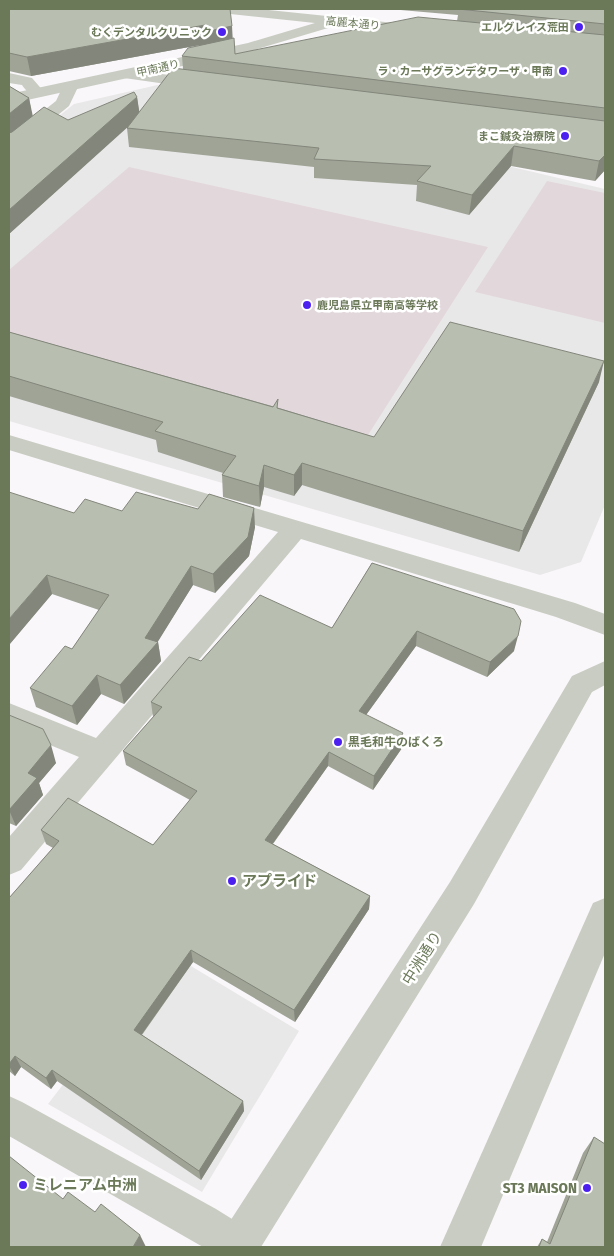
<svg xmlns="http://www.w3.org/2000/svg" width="614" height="1256" viewBox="0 0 614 1256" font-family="'Fira Sans Condensed','Noto Sans JP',sans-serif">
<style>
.built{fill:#e9e8e8}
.green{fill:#e2d8dc}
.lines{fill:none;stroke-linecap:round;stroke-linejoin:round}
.minor{fill:#c8ccc2;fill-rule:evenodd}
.tertiary{fill:#c8ccc2;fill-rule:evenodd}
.wall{fill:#9fa497}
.shaded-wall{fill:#82867b}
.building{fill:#b9bfb0;stroke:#82867b}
.poi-dot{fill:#4c21f0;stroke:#fff;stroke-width:2}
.labels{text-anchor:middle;stroke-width:5;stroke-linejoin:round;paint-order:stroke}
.far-street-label{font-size:11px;fill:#6b7959;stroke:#fff}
.far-poi-label{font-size:11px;font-weight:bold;fill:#6b7959;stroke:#fff;text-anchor:end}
.poi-label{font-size:12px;font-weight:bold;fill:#6b7959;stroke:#fff;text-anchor:start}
.near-poi-label{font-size:15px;font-weight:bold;fill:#6b7959;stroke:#fff;text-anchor:start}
.near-street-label{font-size:15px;fill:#6b7959;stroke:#fff}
</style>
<rect width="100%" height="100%" fill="#faf7fa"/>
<g class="built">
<polygon points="162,84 605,189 605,505 581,562 540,575 9,421 9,156 74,104"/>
<polygon points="166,951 299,1031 202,1192 48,1104"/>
</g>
<g class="green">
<polygon points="129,167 488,247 361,446 9,346 9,270"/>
<polygon points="547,181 605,193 605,323 475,292"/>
</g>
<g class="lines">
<g class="minor">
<polygon points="129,70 202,79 208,81 210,84 208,87 202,89 124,78 121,75 124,72"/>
<path d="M9 73 32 78 45 93 43 96C32 99 28 93 22 85L9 83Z"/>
<polygon points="70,82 76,84 78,87 69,106 15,150 9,151 9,138 56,101 64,84"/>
<polygon points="9,435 575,603 605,614 605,635 556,617 301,539 21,870 9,875 9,837 79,757 9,728 9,703 96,738 278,532 9,450"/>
<polygon points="9,1096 22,1102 216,1209 253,1232 259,1247 203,1247 9,1136"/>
</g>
<g class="tertiary">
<polygon points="214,9 259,9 414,25 419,26 421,29 419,32 414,33 330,25 328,28 251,51 9,104 9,94 248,43 315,23 221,13"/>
<polygon points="605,661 605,685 592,692 474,904 261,1247 218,1247 223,1232 450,882 572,676"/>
<polygon points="605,898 605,953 481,1247 440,1247 593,903"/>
</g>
</g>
<g class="wall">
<polygon points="9,9 233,39 235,54 457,21 458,15 389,9 605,9 605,170 595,181 511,166 469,215 416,201 417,185 314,178 314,167 129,147 127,128 127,127 9,234 9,86 29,98 32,116 68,120 137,97 139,112 183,69 182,56 200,45 31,76 9,71 9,72"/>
<polygon points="9,332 279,408 374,437 599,382 519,552 302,485 294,496 264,487 260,507 223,497 222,475 223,473 158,452 156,440 9,396"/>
<polygon points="122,511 255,527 249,556 215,593 193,585 157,642 158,642 161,661 124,704 101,694 77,725 36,707 30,688 72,649 99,610 52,594 9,645 74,513"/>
<polygon points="372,563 514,651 487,677 416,646 366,715 402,748 373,790 328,766 273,844 370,896 369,909 295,1022 193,962 142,1035 243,1101 244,1111 201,1180 57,1081 51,1089 21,1067 15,1076 9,1071 9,898 53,848 46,844 41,830 153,845 190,800 126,765 123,751 153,717 151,702 201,661 332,628"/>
<polygon points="9,715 56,763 39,783 43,795 16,826 9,823"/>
<polygon points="594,1137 605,1247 537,1247 542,1239 547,1242 583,1153"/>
</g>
<g class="shaded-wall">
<polygon points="205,25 232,26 233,44 201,51 200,45 31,76 27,57"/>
<polygon points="137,97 140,116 9,234 9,210"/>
<polygon points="29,98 33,117 9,136 9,114"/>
<polygon points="514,146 511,166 469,215 472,195"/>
<polygon points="605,155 605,170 595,181 599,161"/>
<polygon points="604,361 599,382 519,552 523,531"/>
<polygon points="302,463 302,485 294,496 294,475"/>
<polygon points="264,465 264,487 260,507 259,486"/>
<polygon points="254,508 255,527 249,556 215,593 213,574"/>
<polygon points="191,566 193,585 154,648 158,642 161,661 124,704 120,685 145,638"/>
<polygon points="47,575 52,594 9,645 9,619"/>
<polygon points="417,631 416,646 358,726 359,711"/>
<polygon points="518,636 514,651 487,677 490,662"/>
<polygon points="97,675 101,694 77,725 72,706"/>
<polygon points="403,733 402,748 373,790 374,776"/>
<polygon points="51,745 56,763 39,783 43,795 16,826 9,810 28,773"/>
<polygon points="329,752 328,766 266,853 265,840"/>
<polygon points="370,896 369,909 295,1022 294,1010"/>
<polygon points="191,950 193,962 137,1041 134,1030"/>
<polygon points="15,1056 21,1067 15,1076 9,1066 9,1064"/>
<polygon points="52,1070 57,1081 51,1089 46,1078"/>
<polygon points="243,1101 244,1111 201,1180 199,1171"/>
<polygon points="140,1235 146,1247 133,1247"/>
</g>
<g class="building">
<polygon points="9,9 230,9 232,26 200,33 205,25 27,57 9,53"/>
<polygon points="458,9 605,9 605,24"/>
<polygon points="418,17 605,35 605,108 182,56 188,48 234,38 235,54"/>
<polygon points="173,68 605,121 605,155 599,161 514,146 472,195 417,181 431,166 314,159 319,148 127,128"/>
<polygon points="9,86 29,98 9,114"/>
<polygon points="134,92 137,97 9,210 9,133 12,132 44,107 68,120"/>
<polygon points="450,322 604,361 523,531 302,463 294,475 264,465 259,486 222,475 236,456 155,431 163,422 9,376 9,332 273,407 278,399 277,408 374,437"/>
<polygon points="9,492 74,513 85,499 122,511 136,492 198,509 209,494 254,508 248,537 213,574 191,566 145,638 158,642 120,685 97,675 72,706 30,688 65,646 72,649 109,595 47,575 9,619"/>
<polygon points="372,563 514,609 521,621 518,636 490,662 417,631 359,711 403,733 374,776 329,752 265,840 370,896 294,1010 191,950 134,1030 243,1101 199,1171 52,1070 46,1078 15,1056 9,1064 9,898 59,841 41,830 68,798 153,845 197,791 123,751 162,707 151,702 189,657 201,661 260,595 332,628"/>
<polygon points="9,715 43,729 51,745 28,773 37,778 9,810"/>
<polygon points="594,1137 605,1144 605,1247 539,1247 542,1239 550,1244"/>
<polygon points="9,1156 63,1199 68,1192 95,1212 101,1204 140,1235 133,1247 9,1247"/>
</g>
<g class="poi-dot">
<circle cx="579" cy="27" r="5"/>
<circle cx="222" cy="32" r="5"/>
<circle cx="563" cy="71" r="5"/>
<circle cx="565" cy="136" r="5"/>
<circle cx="307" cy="305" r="5"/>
<circle cx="338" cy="742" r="5"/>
<circle cx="232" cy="881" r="5"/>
<circle cx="23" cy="1185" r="5"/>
<circle cx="587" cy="1188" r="5"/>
</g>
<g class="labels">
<g class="far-street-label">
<text transform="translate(353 23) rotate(5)" y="4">高麗本通り</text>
<text transform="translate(158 68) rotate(-13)" y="4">甲南通り</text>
</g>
<g class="far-poi-label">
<text x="569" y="31">エルグレイス荒田</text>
<text x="212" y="36">むくデンタルクリニック</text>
<text x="553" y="75">ラ・カーサグランデタワーザ・甲南</text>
<text x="555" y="140">まこ鍼灸治療院</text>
<text x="317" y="309" text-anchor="start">鹿児島県立甲南高等学校</text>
</g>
<g class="poi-label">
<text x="348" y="746">黒毛和牛のばくろ</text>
</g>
<g class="near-poi-label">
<text x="242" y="886">アプライド</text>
<text x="33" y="1190">ミレニアム中洲</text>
<text x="577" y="1193" text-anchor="end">ST3 MAISON</text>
</g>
<g class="near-street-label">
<text transform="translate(422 958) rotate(-58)" y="5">中洲通り</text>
</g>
</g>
<rect width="614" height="1256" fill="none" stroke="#6b7959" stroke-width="20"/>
</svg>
